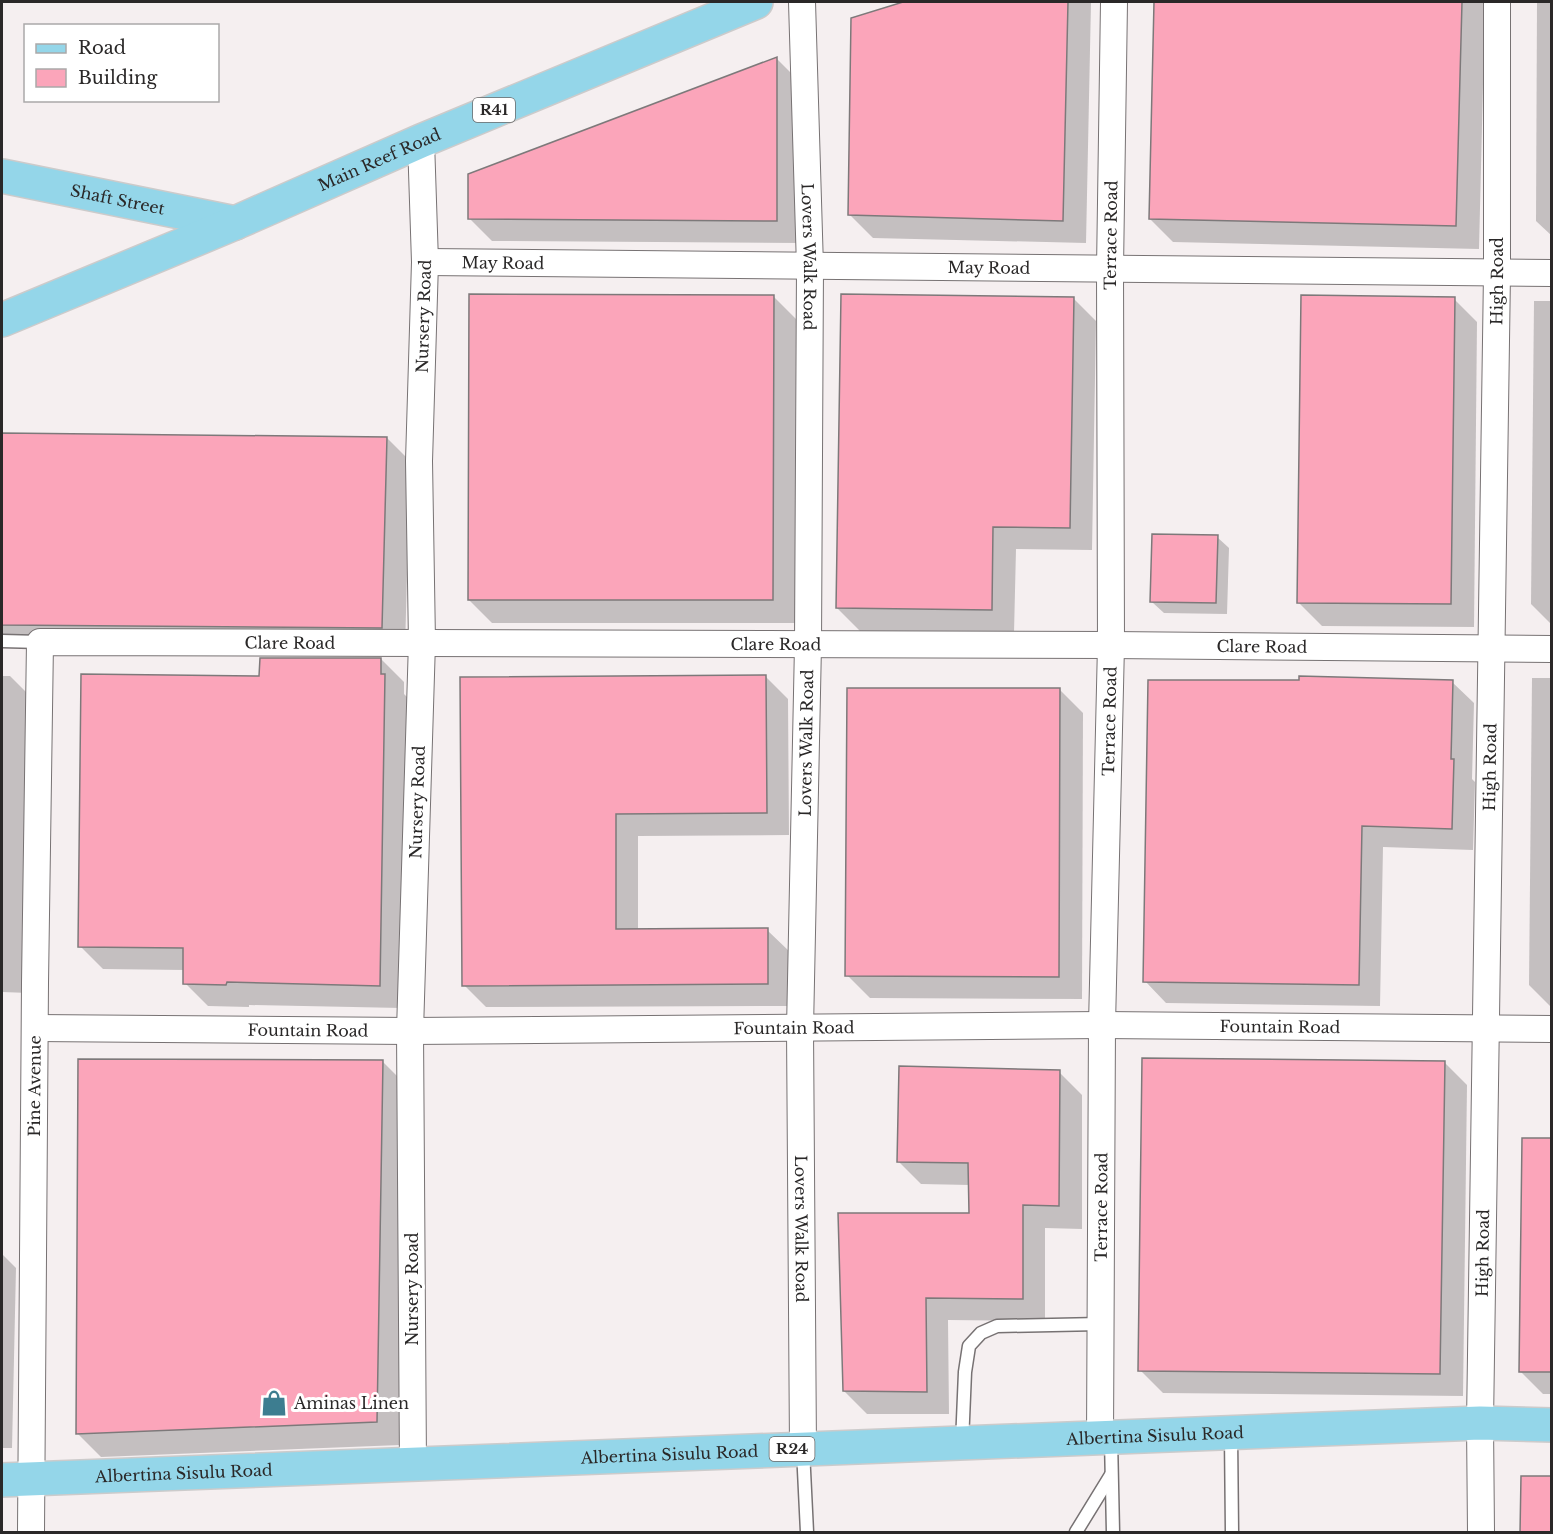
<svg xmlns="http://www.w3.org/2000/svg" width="1553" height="1534" viewBox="0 0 1553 1534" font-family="'Libre Baskerville',serif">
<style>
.shadow{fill:#0003}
.building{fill:#fba5ba;stroke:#7d797a;stroke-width:1.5}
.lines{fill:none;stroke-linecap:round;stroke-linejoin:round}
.lane-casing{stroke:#777273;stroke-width:15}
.street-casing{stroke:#777273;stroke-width:28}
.primary-casing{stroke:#cccbcb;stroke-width:36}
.lane{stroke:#fff;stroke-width:12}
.street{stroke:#fff;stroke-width:26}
.primary{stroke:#94d6e9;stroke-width:33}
.labels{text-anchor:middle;stroke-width:6;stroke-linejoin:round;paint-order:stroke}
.shield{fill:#fff;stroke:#6a6868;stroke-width:1.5}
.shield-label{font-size:15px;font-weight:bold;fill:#2a2828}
.street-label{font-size:16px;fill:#2a2828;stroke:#fff}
.poi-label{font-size:16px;fill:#2a2828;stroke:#fff;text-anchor:start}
</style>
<rect width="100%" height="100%" fill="#f5eff0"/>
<g class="shadow">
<polygon points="908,2 1091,2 1086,243 873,238 850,215 852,20"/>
<polygon points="1155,2 1485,2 1479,249 1173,242 1150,219"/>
<polygon points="1537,2 1552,2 1552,236 1536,221"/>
<polygon points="776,58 799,81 800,243 492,241 469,218"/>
<polygon points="773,296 796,319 795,623 492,623 469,600"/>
<polygon points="1073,298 1096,321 1092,550 1016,549 1014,633 860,631 837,608"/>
<polygon points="1454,299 1477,322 1474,627 1322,626 1299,603"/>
<polygon points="1534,301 1552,301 1552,625 1531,604"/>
<polygon points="2,434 387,438 410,461 405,650 2,648"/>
<polygon points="1217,537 1229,548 1227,614 1164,613 1152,602"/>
<polygon points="381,659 404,682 404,694 408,698 402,1008 249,1005 249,1007 208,1006 185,983 185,970 103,969 80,946 261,678"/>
<polygon points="2,676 10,676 33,699 29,993 2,992"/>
<polygon points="765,676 788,699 789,835 638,836 638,930 767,930 790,952 790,1006 486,1007 464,985 462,678"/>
<polygon points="1532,678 1552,678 1552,1008 1529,985"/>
<polygon points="1452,682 1474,703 1472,779 1475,782 1473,850 1383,847 1380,1006 1166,1003 1145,981"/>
<polygon points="1060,690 1083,713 1082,999 870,998 847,975"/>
<polygon points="383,1062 406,1085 400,1445 101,1457 78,1434"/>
<polygon points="1444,1062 1467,1085 1463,1396 1163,1393 1140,1370"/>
<polygon points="1059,1072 1082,1095 1082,1229 1045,1228 1045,1321 948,1320 949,1414 867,1414 844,1391 970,1215 970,1185 921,1184 898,1161"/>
<polygon points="1523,1139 1552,1140 1552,1394 1543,1394 1520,1371"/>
<polygon points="2,1254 16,1268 12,1448 2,1448"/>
<polygon points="1522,1477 1552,1478 1552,1532 1521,1532"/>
</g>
<g class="building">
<polygon points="903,2 1068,2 1063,221 848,215 851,18"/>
<polygon points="1154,2 1462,2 1456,226 1149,219"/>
<polygon points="777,57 777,221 468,219 468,174"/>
<polygon points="469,294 774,295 773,600 468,600"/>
<polygon points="841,294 1074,297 1070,528 993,527 992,610 836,608"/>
<polygon points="1301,295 1455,297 1451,604 1297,603"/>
<polygon points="2,433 387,437 382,628 2,625"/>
<polygon points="1152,534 1218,535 1216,603 1150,602"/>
<polygon points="260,658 381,658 381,674 385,674 380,986 227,982 226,985 183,984 183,948 78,947 81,674 259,676"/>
<polygon points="766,675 767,813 616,814 616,929 768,928 768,984 462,986 460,677"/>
<polygon points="1299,676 1453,680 1451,759 1454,759 1452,829 1362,826 1359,985 1143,982 1148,680 1299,680"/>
<polygon points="847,688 1060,688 1059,977 845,976"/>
<polygon points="1142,1058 1445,1061 1440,1374 1138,1371"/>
<polygon points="78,1059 383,1060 377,1422 76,1434"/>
<polygon points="899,1066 1060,1070 1059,1206 1023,1205 1023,1299 926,1298 927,1392 843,1391 838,1213 969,1213 968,1163 897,1162"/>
<polygon points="1522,1138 1551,1138 1551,1372 1519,1372"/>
<polygon points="1521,1476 1551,1476 1551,1533 1520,1533"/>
</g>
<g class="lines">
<g class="lane-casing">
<g id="lane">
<polyline points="2,641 40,642"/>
<polyline points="1231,1435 1232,1532"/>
<polyline points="1111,1439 1113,1532"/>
<polyline points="962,1443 965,1372 969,1346 981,1333 997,1326 1100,1324"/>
<polyline points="803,1450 807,1532"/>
<polyline points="1076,1532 1111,1475"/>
</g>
</g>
<g class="street-casing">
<g id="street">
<path id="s1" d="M802 2 810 267 808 645 800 1029 803 1449"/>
<path id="s2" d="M425 262 1552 273"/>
<path id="s3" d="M35 1028 410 1031 1102 1025 1552 1029"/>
<path id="s4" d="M1100 1439 1102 1025 1111 645 1110 269 1114 2"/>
<path id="s5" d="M413 1465 410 1031 422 642 419 461 425 262 421 141"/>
<path id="s6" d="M31 1532 35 983 40 642 1111 645 1552 649"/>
<path id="s7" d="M1481 1532 1480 1423 1497 273V2"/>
</g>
</g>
<g class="primary-casing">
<g id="primary">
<path id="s8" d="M2 176 235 223"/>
<path id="s9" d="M2 320 235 223 421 141 756 2"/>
<path id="s10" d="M2 1480 1480 1423 1552 1425"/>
</g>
</g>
<use href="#lane" class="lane"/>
<use href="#street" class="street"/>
<use href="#primary" class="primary"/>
</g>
<defs>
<g id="shop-bare" transform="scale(2.07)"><path d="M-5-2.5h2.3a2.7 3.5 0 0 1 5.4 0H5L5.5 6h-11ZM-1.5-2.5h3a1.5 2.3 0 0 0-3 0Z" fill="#3d7d90" stroke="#fff" stroke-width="2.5" paint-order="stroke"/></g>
</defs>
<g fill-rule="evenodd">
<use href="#shop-bare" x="274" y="1403"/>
</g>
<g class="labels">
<g class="shield">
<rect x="473" y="98" width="42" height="24" rx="4.5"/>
<rect x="769.5" y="1437" width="45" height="24" rx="4.5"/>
</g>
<g class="shield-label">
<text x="494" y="115">R41</text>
<text x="792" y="1454">R24</text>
</g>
<g class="street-label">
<text dy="6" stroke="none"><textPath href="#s9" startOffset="410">Main Reef Road</textPath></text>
<text dy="6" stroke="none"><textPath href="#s8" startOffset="118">Shaft Street</textPath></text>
<text dy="6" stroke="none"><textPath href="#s4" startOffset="1204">Terrace Road</textPath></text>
<text dy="6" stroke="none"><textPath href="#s1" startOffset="255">Lovers Walk Road</textPath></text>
<text dy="6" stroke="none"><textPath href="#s2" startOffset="78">May Road</textPath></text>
<text dy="6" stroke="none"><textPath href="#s2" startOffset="564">May Road</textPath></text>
<text dy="6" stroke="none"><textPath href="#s7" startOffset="1251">High Road</textPath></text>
<text dy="6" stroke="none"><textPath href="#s5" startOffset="1149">Nursery Road</textPath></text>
<text dy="6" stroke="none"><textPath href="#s6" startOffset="1140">Clare Road</textPath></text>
<text dy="6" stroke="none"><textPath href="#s6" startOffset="1626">Clare Road</textPath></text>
<text dy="6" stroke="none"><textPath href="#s6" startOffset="2112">Clare Road</textPath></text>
<text dy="6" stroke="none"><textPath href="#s4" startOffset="718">Terrace Road</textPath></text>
<text transform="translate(806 743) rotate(-89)" y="6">Lovers Walk Road</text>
<text dy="6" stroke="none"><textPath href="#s7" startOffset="765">High Road</textPath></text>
<text dy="6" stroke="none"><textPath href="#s5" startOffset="663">Nursery Road</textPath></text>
<text dy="6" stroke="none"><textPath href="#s3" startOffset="1245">Fountain Road</textPath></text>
<text dy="6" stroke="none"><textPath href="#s3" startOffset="759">Fountain Road</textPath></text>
<text dy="6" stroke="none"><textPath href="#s3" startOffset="273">Fountain Road</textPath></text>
<text dy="6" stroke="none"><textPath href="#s6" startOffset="446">Pine Avenue</textPath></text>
<text dy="6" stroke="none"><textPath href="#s4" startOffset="232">Terrace Road</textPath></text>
<text dy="6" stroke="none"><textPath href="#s1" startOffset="1227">Lovers Walk Road</textPath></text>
<text dy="6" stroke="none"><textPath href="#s7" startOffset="279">High Road</textPath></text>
<text transform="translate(412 1289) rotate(-90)" y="6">Nursery Road</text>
<text dy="6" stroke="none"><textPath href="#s10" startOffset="1154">Albertina Sisulu Road</textPath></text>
<text dy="6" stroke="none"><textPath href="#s10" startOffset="668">Albertina Sisulu Road</textPath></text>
<text dy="6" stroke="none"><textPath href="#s10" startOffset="182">Albertina Sisulu Road</textPath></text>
</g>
<g class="poi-label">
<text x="294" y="1409">Aminas Linen</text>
</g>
</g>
<rect width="1553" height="1534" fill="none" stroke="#2a2828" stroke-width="6"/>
<rect x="24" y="24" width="195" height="78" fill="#ffffff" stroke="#aaa9a9" stroke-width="1.5"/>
<rect x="36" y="44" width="30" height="9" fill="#94d6e9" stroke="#aaa9a9" stroke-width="1.5"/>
<text x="78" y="54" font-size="18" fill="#2a2828">Road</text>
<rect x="36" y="69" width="30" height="18" fill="#fba5ba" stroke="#aaa9a9" stroke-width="1.5"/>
<text x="78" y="84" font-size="18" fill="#2a2828">Building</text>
</svg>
